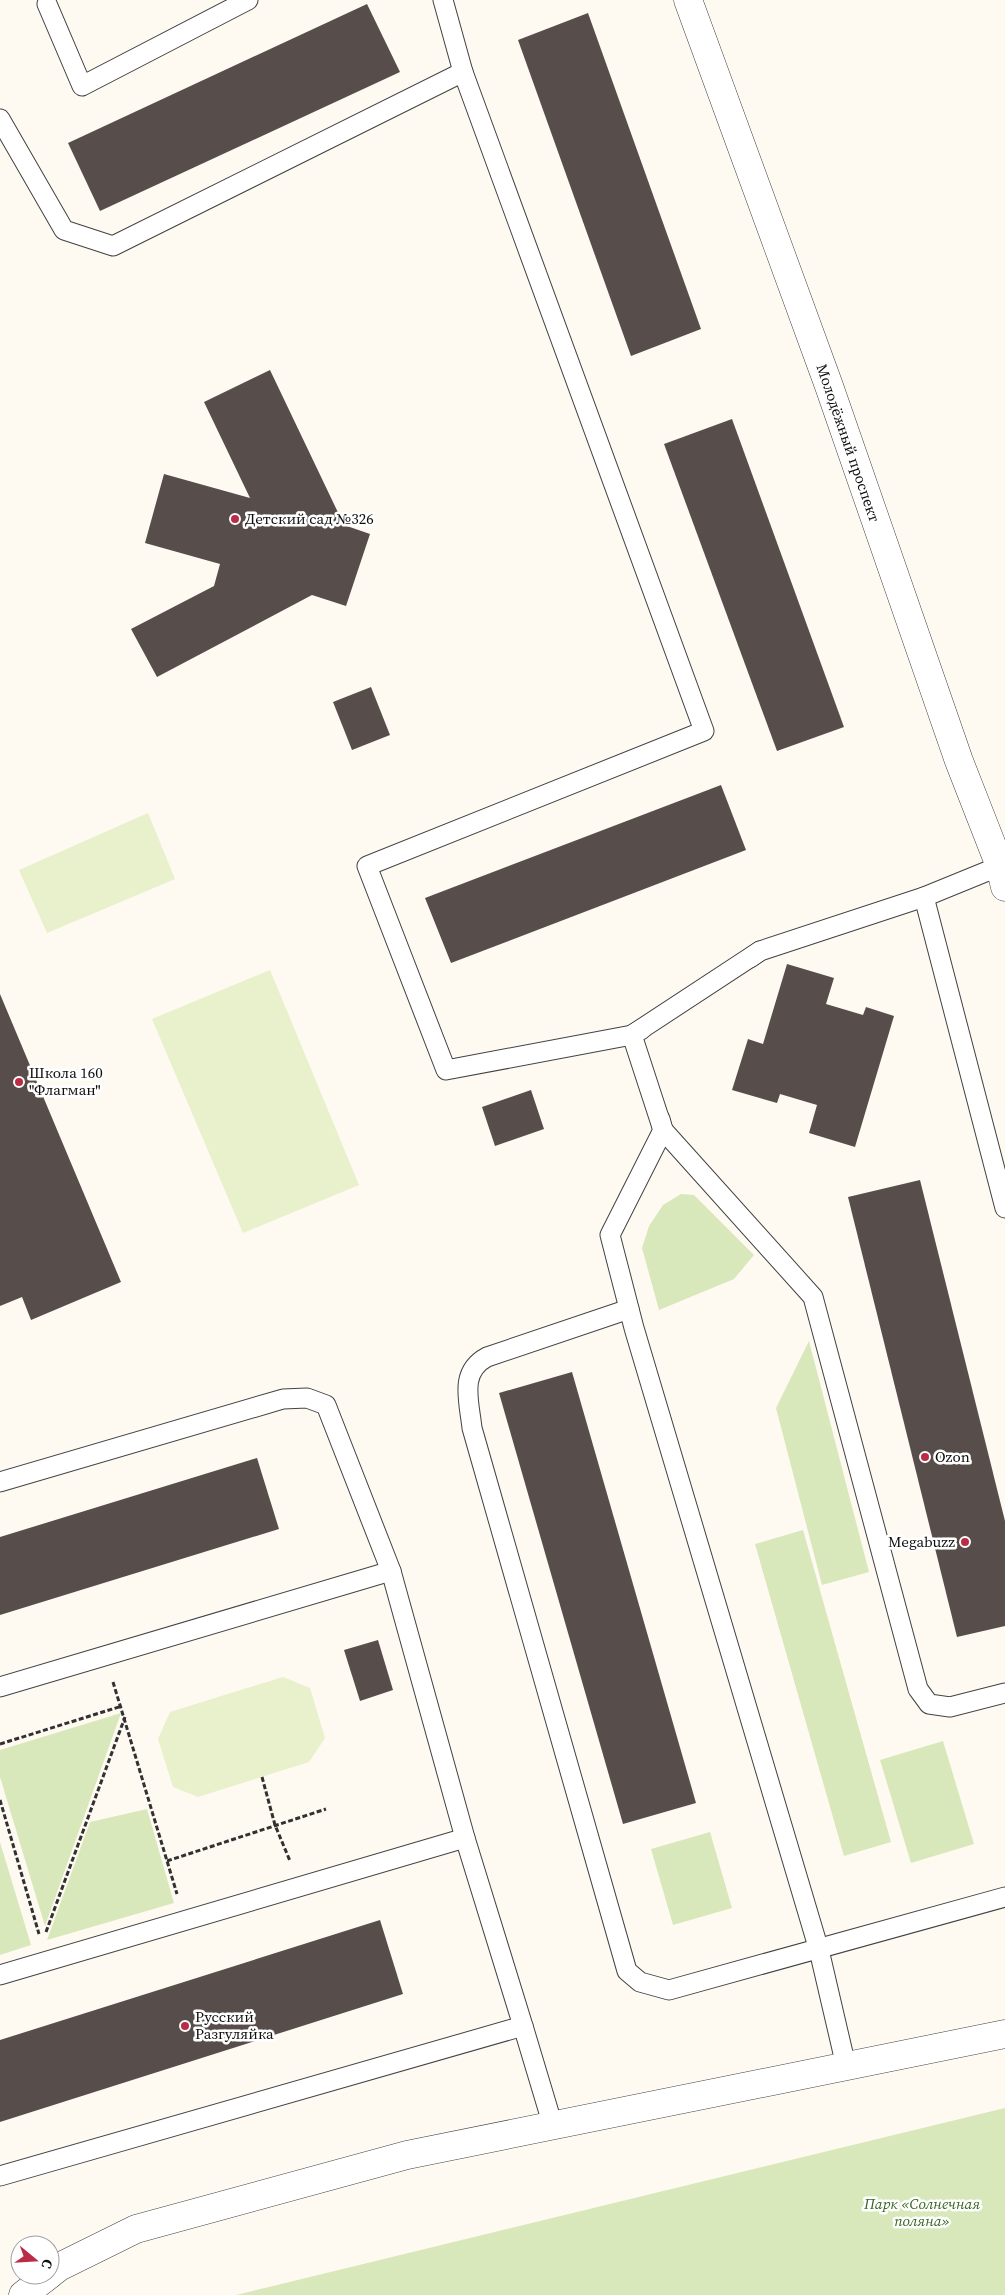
<svg xmlns="http://www.w3.org/2000/svg" width="1005" height="2295" viewBox="0 0 1005 2295" font-family="'Source Serif 4',serif">
<style>
.green{fill:#d8e8bb}
.pitch{fill:#e8f0cc}
.building{fill:#574e4b}
.lines{fill:none;stroke-linecap:round;stroke-linejoin:round}
.lane-casing{stroke:#424242;stroke-width:21}
.street-casing{stroke:#424242;stroke-width:29}
.path{stroke:#313131;stroke-width:3;stroke-dasharray:5 2.5;stroke-linecap:butt}
.lane{stroke:#fff;stroke-width:19}
.street{stroke:#fff;stroke-width:28}
.poi-dot{fill:#ba2b45;stroke:#fff;stroke-width:2}
.labels{text-anchor:middle;stroke-width:5;stroke-linejoin:round;paint-order:stroke}
.street-label{font-size:15px;fill:#0f0f0f;stroke:#fff}
.poi-label{font-size:15px;fill:#0f0f0f;stroke:#fff;text-anchor:start}
.park-label{font-size:15px;font-style:italic;fill:#386521;stroke:#fff}
</style>
<rect width="100%" height="100%" fill="#fefaf1"/>
<g class="green">
<polygon points="681,1194 694,1195 754,1255 734,1279 659,1310 642,1248 649,1226 663,1205"/>
<polygon points="809,1341 869,1572 822,1585 776,1408"/>
<polygon points="803,1530 891,1842 844,1856 755,1544"/>
<polygon points="121,1713 45,1926 0,1777 0,1750"/>
<polygon points="943,1741 974,1844 911,1863 880,1760"/>
<polygon points="147,1809 174,1903 47,1940 90,1822"/>
<polygon points="710,1832 732,1908 673,1925 651,1849"/>
<polygon points="0,1842 31,1945 0,1955"/>
<polygon points="1005,2108 1005,2295 236,2295"/>
</g>
<g class="pitch">
<polygon points="148,813 175,879 47,933 19,870"/>
<polygon points="270,970 359,1185 243,1233 152,1019"/>
<polygon points="283,1677 310,1688 325,1738 309,1762 198,1797 173,1787 158,1739 170,1712"/>
</g>
<g class="building">
<polygon points="367,4 400,72 100,211 68,143"/>
<polygon points="588,13 701,329 631,356 518,40"/>
<polygon points="270,370 344,525 370,534 346,606 312,595 157,677 131,629 214,586 220,564 145,543 164,474 250,498 204,402"/>
<polygon points="732,419 844,727 777,751 664,444"/>
<polygon points="371,687 390,735 352,750 333,702"/>
<polygon points="721,785 746,850 451,963 425,898"/>
<polygon points="787,964 834,978 826,1004 863,1015 866,1007 894,1016 855,1147 809,1133 817,1105 780,1094 777,1103 732,1090 748,1039 763,1044"/>
<polygon points="0,994 121,1282 31,1320 22,1297 0,1306"/>
<polygon points="531,1090 544,1129 495,1146 482,1107"/>
<polygon points="920,1180 1005,1521 1005,1626 957,1637 848,1197"/>
<polygon points="572,1372 696,1803 623,1824 499,1393"/>
<polygon points="257,1458 279,1529 0,1615 0,1537"/>
<polygon points="378,1640 393,1690 360,1701 344,1650"/>
<polygon points="380,1920 403,1994 0,2122 0,2040"/>
</g>
<g class="lines">
<g class="lane-casing">
<g id="lane">
<polyline points="443,0 463,72 704,731 367,866 446,1070 632,1035 760,951"/>
<polyline points="47,4 82,86 248,0"/>
<polyline points="0,119 64,230 113,246 463,72"/>
<polyline points="924,897 1005,1208"/>
<polyline points="750,958 760,951 924,897 1000,866"/>
<polyline points="642,1029 632,1035 663,1130 813,1297 918,1689 929,1704 950,1707 1005,1693"/>
<polyline points="660,1119 663,1130 610,1235 634,1328 819,1950 846,2066"/>
<path d="M629 1309 487 1357C459 1372 469 1400 472 1428L627 1971 640 1982 669 1990 1005 1897"/>
<polyline points="0,1482 283,1399 307,1398 326,1405 391,1571 465,1838 523,2026 0,2176"/>
<polyline points="0,1687 391,1571"/>
<polyline points="0,1975 465,1838"/>
<polyline points="523,2026 553,2126"/>
</g>
</g>
<g class="street-casing">
<g id="street">
<polyline points="688,0 829,386 959,761 1000,866 1005,887"/>
<polyline points="50,2274 59,2267 136,2229 407,2155 1005,2034"/>
<polyline points="23,2295 49,2275"/>
</g>
</g>
<g class="path">
<polyline points="113,1682 177,1894"/>
<polyline points="0,1744 122,1706"/>
<polyline points="262,1777 275,1825 290,1861"/>
<polyline points="0,1800 39,1934"/>
<polyline points="167,1861 326,1809"/>
<polyline points="46,1932 125,1717"/>
</g>
<use href="#lane" class="lane"/>
<use href="#street" class="street"/>
</g>
<g class="poi-dot">
<circle cx="235" cy="519" r="5"/>
<circle cx="19" cy="1082" r="5"/>
<circle cx="925" cy="1457" r="5"/>
<circle cx="965" cy="1542" r="5"/>
<circle cx="185" cy="2026" r="5"/>
</g>
<g class="labels">
<g class="street-label">
<text transform="translate(848 443) rotate(71)" y="5">Молодёжный проспект</text>
</g>
<g class="poi-label">
<text x="245" y="524">Детский сад №326</text>
<text x="29" y="1078">Школа 160<tspan x="29" dy="17">"Флагман"</tspan></text>
<text x="935" y="1462">Ozon</text>
<text x="955" y="1547" text-anchor="end">Megabuzz</text>
<text x="195" y="2022">Русский<tspan x="195" dy="17">Разгуляйка</tspan></text>
</g>
<g class="park-label">
<text x="922" y="2209">Парк «Солнечная<tspan x="922" dy="17">поляна»</tspan></text>
</g>
</g>
<g transform="translate(35 2260) rotate(108)"><circle r="24" fill="#ffffff" stroke="#9f9f9f"/>
<path d="M0-4L9 19L0 12L-9 19Z" fill="#ba2b45"/>
<text y="-8" font-size="14" font-weight="bold" text-anchor="middle" fill="#0f0f0f">С</text>
</g>
</svg>
